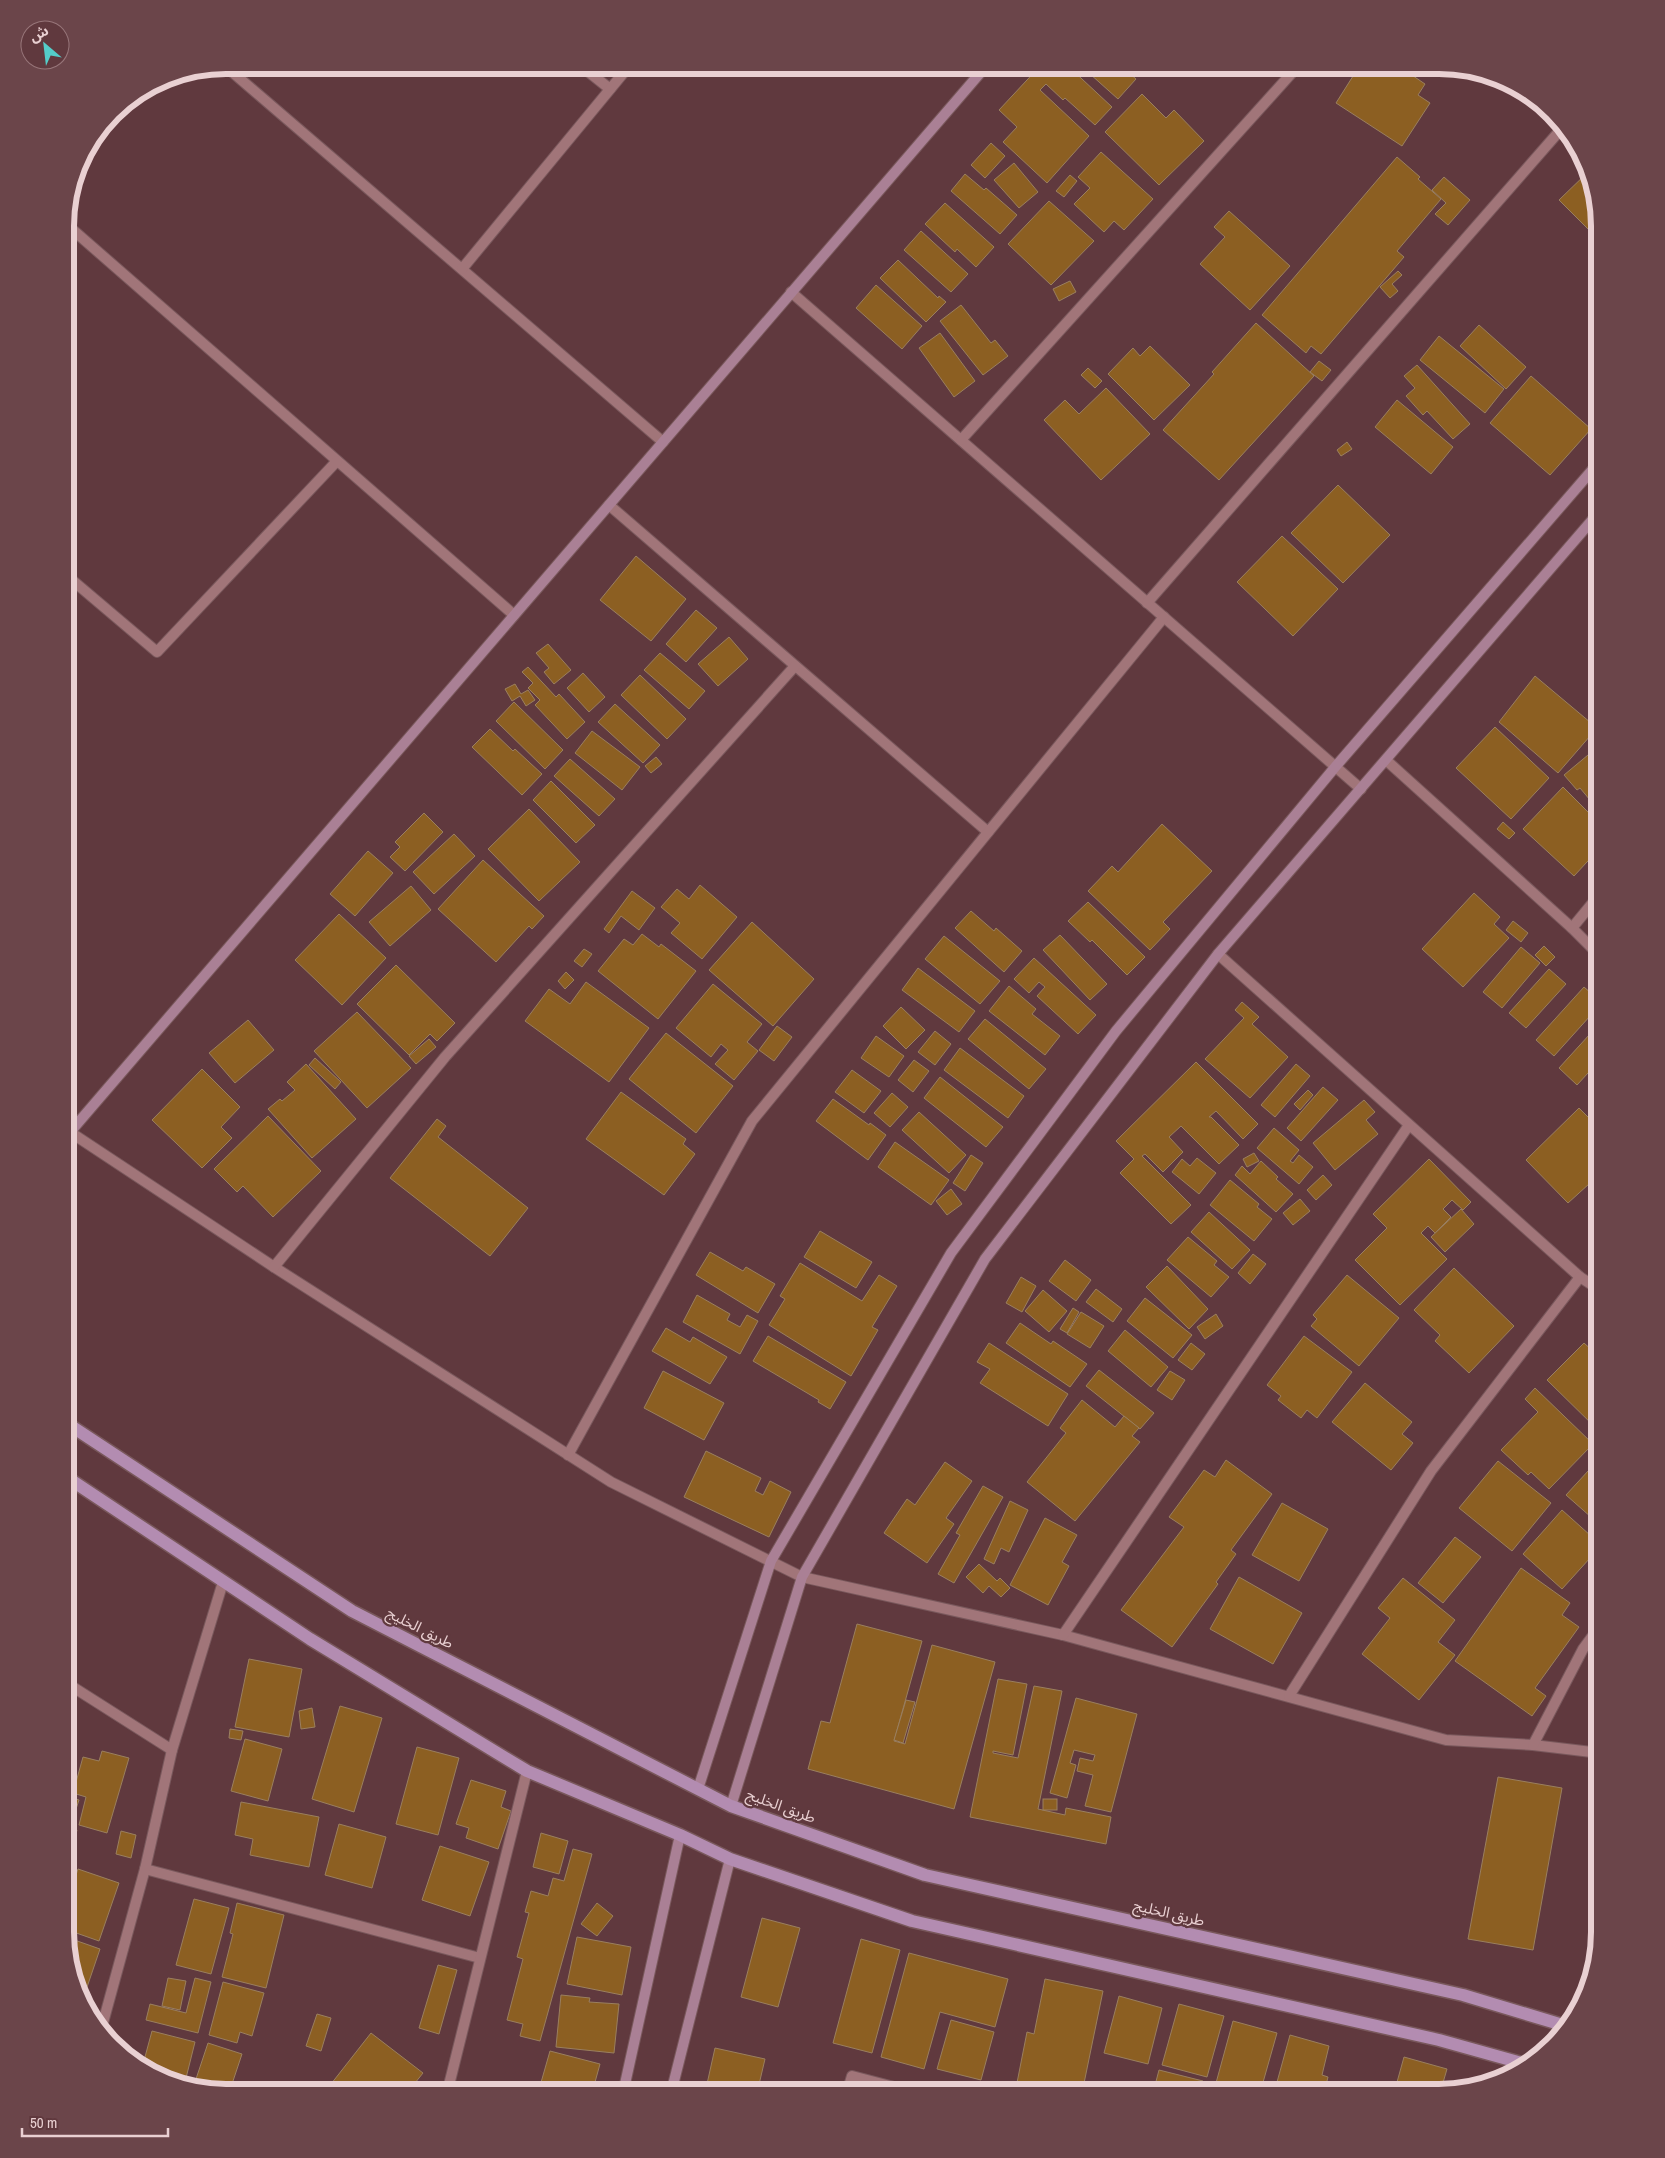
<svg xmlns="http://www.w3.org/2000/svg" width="1665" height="2158" viewBox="0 0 1665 2158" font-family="'Archivo Narrow','Noto Sans Arabic',sans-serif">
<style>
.building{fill:#8c5f22;stroke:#9a7f5f}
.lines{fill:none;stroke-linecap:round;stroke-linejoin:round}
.street-casing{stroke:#79585c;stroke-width:12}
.secondary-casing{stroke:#79585c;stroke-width:12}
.primary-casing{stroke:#79585c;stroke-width:15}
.street{stroke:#a17579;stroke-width:10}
.secondary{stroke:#aa8095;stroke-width:10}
.primary{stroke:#b38cb1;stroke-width:12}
.labels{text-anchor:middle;stroke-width:4.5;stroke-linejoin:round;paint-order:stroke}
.street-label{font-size:15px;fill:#e9d0d2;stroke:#60393e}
.rim{fill:none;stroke:#e9d0d2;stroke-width:6}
</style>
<rect width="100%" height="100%" fill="#60393e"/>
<g class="building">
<polygon points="1041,65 1067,65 1112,107 1095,125 1065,98 1063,100 1046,84 1040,90 1089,136 1047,183 1003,142 1017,127 999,110"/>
<polygon points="1080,65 1120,65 1136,79 1118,99"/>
<polygon points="1360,65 1397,65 1425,84 1418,95 1430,103 1402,146 1336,103"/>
<polygon points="1142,94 1166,118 1174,110 1204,141 1159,185 1105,132"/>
<polygon points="991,143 1005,156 985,178 971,165"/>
<polygon points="1101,152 1153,199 1124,230 1114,221 1104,232 1074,204 1090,188 1078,177"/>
<polygon points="1397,157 1420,177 1418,179 1441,199 1397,251 1404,257 1321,354 1311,346 1306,353 1262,315"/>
<polygon points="1014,163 1038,192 1019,208 994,180"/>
<polygon points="1589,171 1594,184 1600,241 1559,200"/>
<polygon points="965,174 984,190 986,188 1017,215 1000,234 951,191"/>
<polygon points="1070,175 1077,181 1064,197 1056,191"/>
<polygon points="1444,177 1470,200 1448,225 1435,214 1446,203 1432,190"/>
<polygon points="1049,201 1094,241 1051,285 1008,244"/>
<polygon points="945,203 994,247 976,267 957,249 955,252 925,224"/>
<polygon points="1229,211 1290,266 1250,310 1200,264 1225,237 1214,227"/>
<polygon points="921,231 968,274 951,292 904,250"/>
<polygon points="898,260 938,298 939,296 946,302 926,322 880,278"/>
<polygon points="1398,271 1402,275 1392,284 1398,291 1390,298 1380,287"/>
<polygon points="1070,281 1076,292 1059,301 1053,289"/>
<polygon points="876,285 922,326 902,349 856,308"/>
<polygon points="961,305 991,343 995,340 1008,356 983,375 940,321"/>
<polygon points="1256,323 1314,376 1219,480 1163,430 1214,374 1212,372"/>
<polygon points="1479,325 1526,367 1506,389 1460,346"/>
<polygon points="940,333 975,381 954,397 919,348"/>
<polygon points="1439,336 1504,389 1485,413 1420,360"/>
<polygon points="1150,346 1190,385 1154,420 1108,374 1133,348 1140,356"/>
<polygon points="1319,361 1331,370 1322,381 1310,372"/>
<polygon points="1417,365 1470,424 1453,439 1427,411 1423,415 1406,396 1415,388 1404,376"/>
<polygon points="1088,368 1102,381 1095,388 1081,375"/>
<polygon points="1531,376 1591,429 1550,475 1490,423"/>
<polygon points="1106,388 1150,434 1101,480 1044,420 1065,400 1079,414"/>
<polygon points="1397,400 1453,447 1431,474 1375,427"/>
<polygon points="1347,442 1352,449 1341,456 1337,450"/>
<polygon points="1338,485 1390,535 1343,583 1291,533"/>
<polygon points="1282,536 1338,589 1293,636 1237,582"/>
<polygon points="636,556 686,599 651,641 600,600"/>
<polygon points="696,610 717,628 686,662 666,644"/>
<polygon points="729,637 748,659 718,686 698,664"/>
<polygon points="548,644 571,670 554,684 544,672 549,668 536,653"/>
<polygon points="660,653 705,691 689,709 644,670"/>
<polygon points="528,667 556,697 559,694 585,722 567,739 535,705 540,700 528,688 533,683 522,672"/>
<polygon points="583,673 605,697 589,712 567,688"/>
<polygon points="640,675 686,719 667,739 621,695"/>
<polygon points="1535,676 1597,728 1558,773 1499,722"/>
<polygon points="515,684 521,694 528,690 535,700 526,706 520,696 512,701 505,689"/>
<polygon points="514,702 563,750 545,769 496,721"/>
<polygon points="615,704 660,745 643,763 598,722"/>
<polygon points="1495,727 1549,778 1511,819 1456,768"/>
<polygon points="490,729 513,751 515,749 542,774 522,795 472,747"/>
<polygon points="592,731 640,767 622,790 575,753"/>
<polygon points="1600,745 1600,812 1580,788 1577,790 1564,775"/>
<polygon points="656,757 662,764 651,773 645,766"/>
<polygon points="570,759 615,799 599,816 554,776"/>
<polygon points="551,781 595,825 576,843 533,800"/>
<polygon points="1563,787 1600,824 1600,848 1574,876 1523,829"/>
<polygon points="529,809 580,862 539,901 488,849"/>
<polygon points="424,813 443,832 405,871 390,857 400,847 395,842"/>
<polygon points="1503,822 1515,833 1509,839 1497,829"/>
<polygon points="1162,824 1212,871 1163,922 1170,929 1150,950 1088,891 1112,866 1118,872"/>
<polygon points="454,834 475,856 434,894 413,872"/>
<polygon points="368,851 393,873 355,916 330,894"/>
<polygon points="483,860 544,916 532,929 529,926 496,962 438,909"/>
<polygon points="700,885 737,917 702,959 671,933 680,923 661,907 677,889 689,899"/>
<polygon points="411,886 431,910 390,946 369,922"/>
<polygon points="632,891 655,908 639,930 621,916 609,933 604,929"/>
<polygon points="1474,893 1500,917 1494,924 1509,938 1463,987 1422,949"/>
<polygon points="1088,902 1145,957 1127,975 1092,940 1090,942 1068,921"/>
<polygon points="971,911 994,931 996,928 1022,951 1004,972 955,928"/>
<polygon points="339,914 386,958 342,1005 295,960"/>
<polygon points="1513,921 1528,933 1521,942 1506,930"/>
<polygon points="752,922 814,979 773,1026 709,970"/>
<polygon points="642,934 659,947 661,944 696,971 658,1019 598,971 624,939 633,945"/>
<polygon points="1060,935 1107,984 1090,1000 1043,950"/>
<polygon points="944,936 1000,981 980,1004 925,959"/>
<polygon points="1544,946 1555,957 1546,966 1535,955"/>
<polygon points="1521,947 1540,963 1502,1008 1483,992"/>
<polygon points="584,949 592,954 582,967 574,961"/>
<polygon points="1034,958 1096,1015 1078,1034 1037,996 1045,987 1039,982 1029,993 1014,979"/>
<polygon points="396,965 455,1023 437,1041 430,1034 409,1055 357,1004"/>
<polygon points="918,968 975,1011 959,1032 902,990"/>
<polygon points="1549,969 1566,984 1526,1028 1509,1013"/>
<polygon points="566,972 574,980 565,989 558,981"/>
<polygon points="586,982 649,1028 609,1082 525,1021 549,989 570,1004"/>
<polygon points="713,984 762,1024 747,1042 758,1051 734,1080 715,1064 728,1050 721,1044 711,1057 676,1028"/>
<polygon points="1009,986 1036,1009 1032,1014 1060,1036 1045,1055 989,1011"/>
<polygon points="1584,987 1600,1001 1600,1005 1554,1056 1536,1040"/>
<polygon points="1242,1002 1259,1017 1252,1024 1288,1057 1250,1098 1205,1059 1244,1018 1235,1010"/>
<polygon points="901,1007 925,1030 906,1049 883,1026"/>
<polygon points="357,1012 411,1068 367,1108 314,1051"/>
<polygon points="985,1019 1046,1069 1029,1089 968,1039"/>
<polygon points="248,1020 274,1050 235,1083 209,1053"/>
<polygon points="1600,1023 1600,1060 1577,1085 1559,1068"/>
<polygon points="777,1026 792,1037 774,1061 759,1050"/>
<polygon points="935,1031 951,1044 935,1065 918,1052"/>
<polygon points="666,1033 733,1086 696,1133 629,1079"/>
<polygon points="876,1036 904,1056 889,1077 861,1058"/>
<polygon points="429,1039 436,1047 416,1064 409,1056"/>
<polygon points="960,1048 1024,1096 1008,1118 944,1070"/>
<polygon points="315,1058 341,1082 335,1089 309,1065"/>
<polygon points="914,1060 929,1071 913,1092 898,1080"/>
<polygon points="1196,1062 1258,1124 1243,1139 1216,1111 1209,1117 1211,1117 1239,1145 1219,1164 1181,1126 1169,1137 1183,1152 1163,1172 1145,1154 1142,1156 1191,1205 1171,1224 1120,1173 1134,1159 1116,1141"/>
<polygon points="306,1064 356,1119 312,1158 268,1109 280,1099 282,1101 295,1090 287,1082"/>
<polygon points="1296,1064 1310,1076 1275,1117 1261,1105"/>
<polygon points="202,1069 240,1107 221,1127 232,1138 202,1168 152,1120"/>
<polygon points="852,1070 881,1091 864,1113 835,1092"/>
<polygon points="940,1077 1003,1127 986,1147 924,1098"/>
<polygon points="1323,1087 1338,1100 1301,1141 1287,1128"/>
<polygon points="1308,1090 1313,1095 1300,1110 1294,1104"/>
<polygon points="621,1092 686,1139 683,1144 695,1154 664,1195 586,1139"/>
<polygon points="892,1093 908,1107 890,1127 874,1113"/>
<polygon points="833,1099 869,1125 870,1123 886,1135 868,1160 816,1121"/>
<polygon points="1364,1100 1375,1112 1366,1120 1378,1134 1335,1170 1313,1143"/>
<polygon points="1579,1108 1595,1124 1600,1119 1600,1174 1568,1203 1526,1160"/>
<polygon points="919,1112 966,1155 949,1173 902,1130"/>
<polygon points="268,1116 321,1171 273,1217 243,1186 237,1192 214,1169"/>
<polygon points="437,1119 446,1126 438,1137 528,1208 490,1256 390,1178"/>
<polygon points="1274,1128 1299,1150 1290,1161 1293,1163 1299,1155 1313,1167 1299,1184 1257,1148"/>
<polygon points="895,1142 949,1180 931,1205 878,1167"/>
<polygon points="1254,1153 1259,1161 1247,1167 1243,1159"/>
<polygon points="971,1155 983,1163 965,1191 953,1183"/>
<polygon points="1197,1158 1216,1173 1199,1194 1172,1172 1182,1159 1190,1166"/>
<polygon points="1429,1159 1471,1202 1463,1210 1452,1200 1443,1209 1451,1217 1435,1233 1428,1226 1421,1233 1447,1259 1400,1305 1355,1260 1387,1228 1373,1214"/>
<polygon points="1261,1161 1278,1177 1276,1179 1293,1194 1276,1212 1235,1175 1242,1166 1250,1174"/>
<polygon points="1323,1175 1332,1185 1316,1200 1307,1190"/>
<polygon points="1230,1180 1259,1204 1257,1207 1272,1219 1254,1241 1210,1205"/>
<polygon points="951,1189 962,1204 947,1215 936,1201"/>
<polygon points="1300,1199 1310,1211 1293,1225 1283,1213"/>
<polygon points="1461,1209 1474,1224 1445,1252 1431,1237"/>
<polygon points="1209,1212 1250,1250 1232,1269 1191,1232"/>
<polygon points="820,1231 872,1262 856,1288 804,1257"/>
<polygon points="1188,1237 1217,1261 1214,1265 1229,1277 1211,1297 1167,1260"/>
<polygon points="710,1252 743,1271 746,1267 775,1284 758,1313 696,1275"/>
<polygon points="1253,1254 1266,1264 1250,1284 1238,1273"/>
<polygon points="1065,1260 1091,1280 1076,1301 1049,1281"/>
<polygon points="800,1263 862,1301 879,1275 897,1286 872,1327 878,1330 851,1376 769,1325 785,1299 780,1296"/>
<polygon points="1167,1266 1208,1309 1189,1329 1146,1287"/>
<polygon points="1454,1268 1514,1326 1469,1373 1435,1341 1440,1335 1414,1310"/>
<polygon points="1347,1275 1399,1318 1359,1366 1311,1326 1317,1319 1313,1315"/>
<polygon points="1021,1277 1036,1286 1022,1312 1006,1303"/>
<polygon points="1096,1289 1122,1309 1113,1322 1086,1302"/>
<polygon points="1043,1290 1067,1311 1049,1332 1025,1311"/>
<polygon points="697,1295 730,1314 727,1320 740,1327 747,1315 758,1321 740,1354 683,1322"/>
<polygon points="1145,1298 1192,1335 1173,1358 1127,1321"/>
<polygon points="1073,1308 1079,1312 1067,1333 1060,1329"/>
<polygon points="1081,1312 1104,1326 1090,1348 1067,1334"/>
<polygon points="1216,1314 1223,1326 1205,1339 1197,1327"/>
<polygon points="1020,1323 1051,1344 1053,1341 1087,1364 1070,1387 1006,1343"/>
<polygon points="666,1328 690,1342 693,1337 727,1357 710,1384 652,1351"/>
<polygon points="1125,1330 1168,1367 1151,1387 1108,1351"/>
<polygon points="768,1336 846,1382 830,1409 818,1402 819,1400 753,1361"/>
<polygon points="1304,1336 1352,1372 1317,1418 1307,1410 1301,1418 1278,1400 1281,1396 1267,1385"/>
<polygon points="989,1343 1068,1394 1048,1426 980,1383 990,1369 977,1362"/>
<polygon points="1191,1343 1205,1354 1192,1370 1178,1360"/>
<polygon points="1584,1343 1593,1351 1595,1348 1600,1353 1600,1432 1547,1380"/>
<polygon points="1099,1370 1154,1413 1140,1429 1086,1386"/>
<polygon points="663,1371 724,1403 704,1440 644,1408"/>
<polygon points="1170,1371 1185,1380 1172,1400 1157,1390"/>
<polygon points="1365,1383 1412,1422 1402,1434 1413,1443 1391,1470 1332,1422"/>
<polygon points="1535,1388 1593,1444 1549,1489 1531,1472 1528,1475 1501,1450 1538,1412 1525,1399"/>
<polygon points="1082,1400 1115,1427 1124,1416 1139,1428 1132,1436 1140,1442 1075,1521 1027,1482 1066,1433 1060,1428"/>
<polygon points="706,1451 761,1478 755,1491 763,1495 770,1481 791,1492 769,1537 684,1497"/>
<polygon points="1600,1458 1600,1525 1566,1495"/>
<polygon points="1226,1460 1272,1494 1231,1550 1236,1554 1216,1582 1218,1584 1172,1647 1121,1610 1184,1527 1169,1517 1204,1470 1215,1477"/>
<polygon points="1498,1461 1551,1503 1512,1551 1459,1508"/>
<polygon points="945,1462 972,1481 946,1518 954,1524 927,1563 884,1533 907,1499 915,1505"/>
<polygon points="983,1486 1003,1497 954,1583 938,1574 960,1535 956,1533"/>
<polygon points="1010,1501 1028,1510 1009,1552 1001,1548 994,1564 984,1559"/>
<polygon points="1282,1503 1328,1529 1299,1581 1252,1555"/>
<polygon points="1562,1510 1600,1544 1600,1547 1562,1589 1523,1554"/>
<polygon points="1045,1518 1077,1535 1062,1562 1069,1566 1048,1605 1010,1585"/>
<polygon points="1455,1537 1481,1557 1443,1603 1418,1583"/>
<polygon points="979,1564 997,1581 1000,1578 1010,1588 1001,1597 989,1586 983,1593 966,1577"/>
<polygon points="1521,1568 1570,1603 1562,1615 1579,1627 1535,1688 1546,1696 1532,1716 1455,1661"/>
<polygon points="1239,1577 1302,1613 1273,1664 1210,1629"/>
<polygon points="1403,1578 1455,1620 1438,1642 1455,1655 1419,1700 1362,1654 1390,1618 1378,1608"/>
<polygon points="857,1624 922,1641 894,1741 905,1744 932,1645 995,1662 954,1809 808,1769 821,1721 830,1723"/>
<polygon points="249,1659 302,1669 289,1737 235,1727"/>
<polygon points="998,1679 1027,1684 1013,1755 993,1751 993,1753 1018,1758 1034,1686 1062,1691 1038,1809 1065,1815 1066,1808 1111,1817 1106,1844 970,1817"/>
<polygon points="1076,1698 1137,1714 1111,1812 1085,1806 1093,1775 1077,1771 1080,1758 1093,1761 1095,1755 1074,1750 1070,1763 1076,1765 1067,1798 1050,1793"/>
<polygon points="906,1700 915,1702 903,1743 894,1740"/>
<polygon points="340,1706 382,1718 354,1812 312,1799"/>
<polygon points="312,1708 315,1727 301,1729 299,1711"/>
<polygon points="230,1729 243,1731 241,1740 229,1738"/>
<polygon points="245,1739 282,1749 268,1801 231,1791"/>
<polygon points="417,1747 459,1758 438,1835 396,1824"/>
<polygon points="102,1751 129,1758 107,1833 79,1825 86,1797 73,1793 83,1757 99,1761"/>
<polygon points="1498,1777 1562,1788 1533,1950 1468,1939"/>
<polygon points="471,1780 506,1791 501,1807 511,1811 498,1849 466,1838 469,1828 456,1824"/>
<polygon points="65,1795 79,1800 73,1818 65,1816"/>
<rect x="1043" y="1799" width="14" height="11"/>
<polygon points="241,1802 319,1817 309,1867 250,1855 253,1839 235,1835"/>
<polygon points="339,1824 386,1837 372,1888 325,1875"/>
<polygon points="65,1827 77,1830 69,1861 65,1860"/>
<polygon points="121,1831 136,1835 131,1858 116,1854"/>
<polygon points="541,1833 568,1841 559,1874 533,1867"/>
<polygon points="440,1846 489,1862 470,1916 422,1900"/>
<polygon points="573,1849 592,1854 540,2041 520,2036 523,2024 507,2020 523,1959 517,1957 529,1913 525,1912 531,1891 548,1896 553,1878 564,1881"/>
<polygon points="78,1869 119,1883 99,1941 65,1929 65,1908"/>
<polygon points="194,1899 229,1908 211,1974 176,1965"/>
<polygon points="237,1903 284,1915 266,1988 222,1977 233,1934 230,1933"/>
<polygon points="597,1903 613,1916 597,1936 581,1924"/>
<polygon points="762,1918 800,1928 778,2007 741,1997"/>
<polygon points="66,1937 100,1949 84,1996 80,1994 71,1974"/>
<polygon points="577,1937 631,1947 622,1995 567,1984"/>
<polygon points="861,1939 900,1950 872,2053 833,2043"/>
<polygon points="909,1953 1008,1979 995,2027 940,2012 924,2069 881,2057"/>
<polygon points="438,1965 457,1970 439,2034 419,2028"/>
<polygon points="168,1978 186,1981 180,2010 162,2006"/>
<polygon points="195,1978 211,1982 198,2033 146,2020 150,2004 186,2013"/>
<polygon points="1045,1979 1103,1991 1082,2093 1015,2093 1027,2032 1034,2034"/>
<polygon points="223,1982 264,1993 252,2036 240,2032 237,2043 209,2035"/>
<polygon points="561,1995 590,1998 589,2002 619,2004 614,2053 556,2047"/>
<polygon points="1119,1996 1162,2008 1148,2064 1104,2053"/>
<polygon points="1179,2004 1224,2016 1207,2077 1162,2065"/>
<polygon points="317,2014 331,2018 321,2051 306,2046"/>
<polygon points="951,2020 994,2032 981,2080 937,2069"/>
<polygon points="1233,2021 1277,2033 1260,2093 1251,2093 1216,2083"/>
<polygon points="152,2031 195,2042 185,2082 146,2072 142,2068"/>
<polygon points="371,2033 423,2073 407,2093 343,2093 331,2084"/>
<polygon points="1290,2035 1329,2046 1322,2075 1328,2077 1324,2093 1274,2093"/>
<polygon points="208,2043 242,2054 229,2093 194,2085"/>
<polygon points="715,2048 765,2059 757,2093 705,2093"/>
<polygon points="550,2051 600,2064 592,2093 538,2093"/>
<polygon points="1404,2057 1447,2069 1440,2093 1394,2093"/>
<polygon points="1159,2070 1203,2081 1199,2093 1153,2093"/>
<polygon points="877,2086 900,2093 875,2093"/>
</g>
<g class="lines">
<g class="street-casing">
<g id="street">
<polyline points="224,65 663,442"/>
<polyline points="580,65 610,89"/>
<polyline points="65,223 514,615"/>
<polyline points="462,269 630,65"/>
<polyline points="791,292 1361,789"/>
<polyline points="961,440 1299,65"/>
<polyline points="609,505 988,832"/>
<polyline points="65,574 157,652 337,461"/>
<polyline points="1147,603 1563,127"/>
<polyline points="1386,760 1572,928 1600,956"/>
<polyline points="1572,928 1600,894"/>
<polyline points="1218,954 1580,1277 1600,1290"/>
<polyline points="70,1132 274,1267 611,1482 802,1577 1063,1635 1446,1740 1533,1745 1600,1753"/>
<polyline points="274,1267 445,1057 795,666"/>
<polyline points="568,1455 752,1121 1164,617"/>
<polyline points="1063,1635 1409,1125"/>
<polyline points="65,1682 172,1750"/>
<polyline points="1289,1696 1431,1471 1580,1277"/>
<polyline points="1533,1745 1583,1649 1600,1626"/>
<polyline points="145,1869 480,1958"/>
<polyline points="101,2030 145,1869 172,1750 223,1582"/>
<polyline points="447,2093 527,1771"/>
<polyline points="847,2093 852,2076 917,2093"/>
</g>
</g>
<g class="secondary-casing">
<g id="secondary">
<polyline points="65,1138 987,65"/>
<polyline points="698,1789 771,1561 951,1253 1116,1031 1336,766 1600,461"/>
<polyline points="731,1806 802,1577 985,1259 1218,954 1600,511"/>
<polyline points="623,2093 680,1835"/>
<polyline points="671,2093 730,1859"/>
</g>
</g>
<g class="primary-casing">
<g id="primary">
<polyline points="65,1422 352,1611 731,1806 925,1875 1463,1995 1566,2026"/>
<polyline points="65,1476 310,1639 527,1771 680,1835 730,1859 912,1921 1439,2040 1529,2065"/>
</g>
</g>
<use href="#street" class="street"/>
<use href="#secondary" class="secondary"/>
<use href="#primary" class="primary"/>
</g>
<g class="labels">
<g class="street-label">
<text transform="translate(420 1628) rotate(27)" y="5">طريق الخليج</text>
<text transform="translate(781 1806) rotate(20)" y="5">طريق الخليج</text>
<text transform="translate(1169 1913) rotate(13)" y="5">طريق الخليج</text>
</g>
</g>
<path d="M0 0H1665V2158H0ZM226 74H1439A152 152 0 0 1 1591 226V1932A152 152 0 0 1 1439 2084H226A152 152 0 0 1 74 1932V226A152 152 0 0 1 226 74Z" fill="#6b454a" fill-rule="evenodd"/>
<path class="rim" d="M226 74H1439A152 152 0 0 1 1591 226V1932A152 152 0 0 1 1439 2084H226A152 152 0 0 1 74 1932V226A152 152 0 0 1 226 74Z"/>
<g transform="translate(45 45) rotate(332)"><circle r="24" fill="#60393e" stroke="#977579"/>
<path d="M0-4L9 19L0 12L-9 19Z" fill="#54cdc9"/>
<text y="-8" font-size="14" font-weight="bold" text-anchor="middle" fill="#e9d0d2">ش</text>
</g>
<path d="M22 2128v8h146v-8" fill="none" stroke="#e9d0d2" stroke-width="2.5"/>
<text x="30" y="2128" font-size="15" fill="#e9d0d2" stroke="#60393e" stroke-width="4" paint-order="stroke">50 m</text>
</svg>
